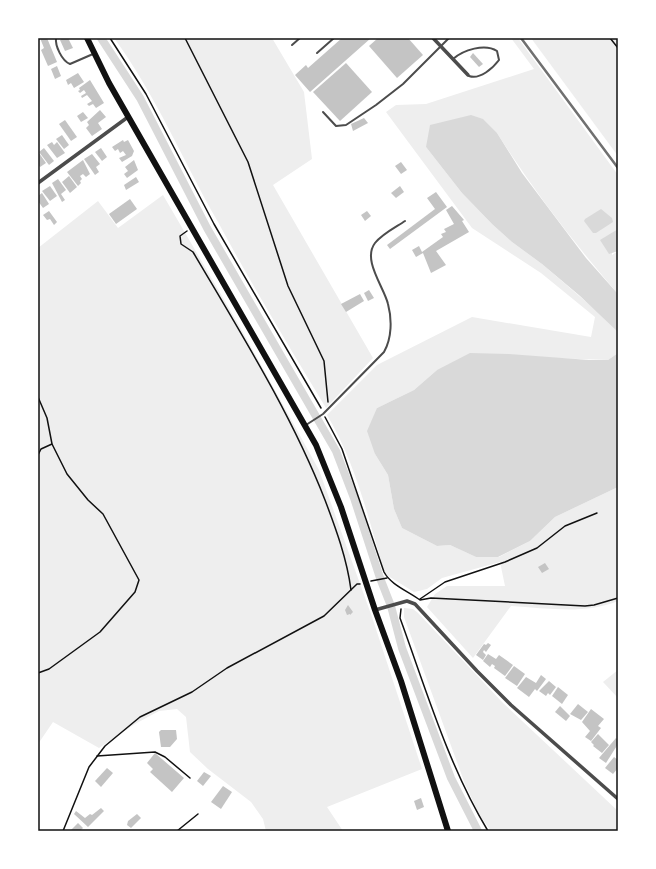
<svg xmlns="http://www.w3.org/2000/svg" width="656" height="869" viewBox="0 0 656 869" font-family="'Golos Text',sans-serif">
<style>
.green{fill:#eee}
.water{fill:#d9d9d9}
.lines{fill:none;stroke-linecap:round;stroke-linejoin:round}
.canal{stroke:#d9d9d9;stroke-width:8}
.building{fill:#c4c4c4}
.path{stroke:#111;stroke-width:1.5}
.service{stroke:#4c4c4c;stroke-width:2}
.minor{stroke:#4c4c4c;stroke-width:3.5}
.primary{stroke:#111;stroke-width:6}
.rail{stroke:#707070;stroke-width:2.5}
.neatline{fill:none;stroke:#111;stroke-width:1.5}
</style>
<rect width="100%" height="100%" fill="#fff"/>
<g class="green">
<path d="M114 38H272L304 92 312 159 273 185 373 358 326 408C289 347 252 285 218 222 183 161 156 95 114 38Z"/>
<path d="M511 38H518L618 175V229L612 233V255L618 251V294C574 243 533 190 497 133L426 147 462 193 492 224 512 242 542 264 613 325 618 332V353L608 360 551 358 437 370 414 390 377 408 375 454 388 475 394 509 402 528 437 546 450 545 476 557H499L530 541 555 517 618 487V601C584 615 547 608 511 606L473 658 427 607 435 594 447 586H505L500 562 442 578 427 589 414 592 385 574C369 521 356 463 327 415L377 365 472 317 591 337 595 317 541 273 472 228 386 112 396 105 426 104 534 69Z"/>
<polygon points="531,38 615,38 618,42 618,156"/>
<polygon points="163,195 240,327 319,470 372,617 422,769 327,807 343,831 266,831 263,819 251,802 208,769 190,752 186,717 177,709 159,711 135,724 99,748 53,722 38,744 38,248 98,201 118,228"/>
<polygon points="404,608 413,609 418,613 503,703 618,811 618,831 491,831 480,816 465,784 404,617"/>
<polygon points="618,670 618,698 603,682"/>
</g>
<g class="water">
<polygon points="471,115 483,119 497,133 522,173 586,258 618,294 618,332 580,296 542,264 512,242 492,224 462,193 426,147 430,125"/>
<polygon points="601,209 612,218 613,222 596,233 593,233 584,221 585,219"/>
<polygon points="618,229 618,251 609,254 600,240"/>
<polygon points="470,353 509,354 589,360 608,360 618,353 618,487 555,517 530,541 498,557 476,557 450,545 437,546 402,528 394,509 388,475 375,454 367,431 377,408 414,390 437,370"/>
</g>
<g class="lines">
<polyline class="canal" points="101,38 140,98 207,228 336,451 354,498 380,578 391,606 402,648 451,778 478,831"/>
</g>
<g class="building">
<polygon points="40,38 47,38 57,62 48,66 41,50 44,48"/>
<polygon points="63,38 68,38 73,48 65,51 60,40"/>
<polygon points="342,38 371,38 310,92 295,75 306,65 308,68"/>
<polygon points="378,38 408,38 423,55 397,78 369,46"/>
<polygon points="473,53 483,64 479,67 470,57"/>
<polygon points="346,63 372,92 340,121 313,92"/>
<polygon points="57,66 61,76 55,79 51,69"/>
<polygon points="78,73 84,82 74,88 71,83 68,85 66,80"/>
<polygon points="90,80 104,103 96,108 93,104 89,106 87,104 92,101 87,95 82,98 81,96 86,93 84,90 80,93 78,91 80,90 79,88"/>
<polygon points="100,110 106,117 98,123 102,129 92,136 86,128 89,125 87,122"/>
<polygon points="83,112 88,118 81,122 77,116"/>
<polygon points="364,118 368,123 353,131 351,124"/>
<polygon points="65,120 77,137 71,141 59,124"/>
<polygon points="62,135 69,145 64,149 56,139"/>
<polygon points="123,140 124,142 128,140 134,151 132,156 122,162 119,158 126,155 123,151 120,153 118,149 115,151 112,147"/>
<polygon points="52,142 54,145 57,142 65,153 57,158 47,145"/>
<polygon points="44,148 54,161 49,165 39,152"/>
<polygon points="101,148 107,157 102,161 95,152"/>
<polygon points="39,153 46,163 40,167 38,164"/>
<polygon points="92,154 100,164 96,167 99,172 95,175 84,159"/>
<polygon points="83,160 90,174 86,177 83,174 80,176 82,179 80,181 81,183 78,186 67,172"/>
<polygon points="134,160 138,170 127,178 124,174 128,171 125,167"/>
<polygon points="401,162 407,170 401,174 395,166"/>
<polygon points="69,176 77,187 70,193 62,182"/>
<polygon points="136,177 139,182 126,190 124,185"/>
<polygon points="58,179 66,190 61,194 65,200 62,202 52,183"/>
<polygon points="50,186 57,196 50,201 42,191"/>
<polygon points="400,186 404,192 396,198 391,193"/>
<polygon points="436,192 447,207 390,249 387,245 435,209 427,198"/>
<polygon points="42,193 49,204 43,208 38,201 38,196"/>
<polygon points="130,199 137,209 116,224 109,214"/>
<polygon points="452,206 464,220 462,221 469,232 436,251 446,265 431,273 423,253 416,257 412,250 419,246 422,252 443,237 441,234 446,232 444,229 454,224 446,210"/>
<polygon points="49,211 57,222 54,225 50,219 47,220 43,215"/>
<polygon points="367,211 371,216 365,221 361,215"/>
<polygon points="369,290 374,298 368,301 364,293"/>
<polygon points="360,294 364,301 346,312 341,304"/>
<polygon points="545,563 549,569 542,573 538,567"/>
<polygon points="348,605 353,612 350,615 350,614 347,615 345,610"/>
<polygon points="488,643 491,645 486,652 484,650 483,652 486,655 483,660 476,655 484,644 486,645"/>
<polygon points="488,654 496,659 499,655 513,665 505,676 494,668 495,666 492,664 490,667 483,661"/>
<polygon points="514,666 525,674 517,686 505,678"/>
<polygon points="541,675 546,679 537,691 535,689 529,697 517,688 526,677 536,683"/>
<polygon points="549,681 556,687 550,695 548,693 546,696 539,691"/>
<polygon points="558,687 568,695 562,704 552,696"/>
<polygon points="578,704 588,712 581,720 570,714"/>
<polygon points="560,706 570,716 566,721 555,712"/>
<polygon points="591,709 604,719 598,726 601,728 591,741 585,737 590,731 582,722"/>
<polygon points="161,730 176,730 177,739 170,747 161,747 159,732"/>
<polygon points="598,734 609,745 602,753 593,746 594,745 591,742"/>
<polygon points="616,738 618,740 618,744 606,763 599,758"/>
<polygon points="155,753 184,778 172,792 150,772 153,769 147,763"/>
<polygon points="614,757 618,760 618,768 613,774 605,768"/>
<polygon points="107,768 113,773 101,787 95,781"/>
<polygon points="204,772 211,776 203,786 197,781"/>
<polygon points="223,786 232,792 221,809 211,802"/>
<polygon points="421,798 424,807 417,810 414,801"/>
<polygon points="101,808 104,811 88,827 74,814 76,811 85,818 90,814 92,815"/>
<polygon points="137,814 141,818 131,828 127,825 128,821"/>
<polygon points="78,823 83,828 80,831 70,831"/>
</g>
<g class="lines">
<g class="path">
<polyline points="110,38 146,94 214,224 321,408"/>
<polyline points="185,38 248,162 288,286 324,361 328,402"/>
<polyline points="610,38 618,48"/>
<path d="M187 231 180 236 181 244 193 252C240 332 291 413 325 500 336 529 347 559 351 590"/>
<polyline points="38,397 47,418 52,444 67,474 88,500 103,514 139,580 135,592 100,632 49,669 38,673"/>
<path d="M325 417 342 449 384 572C391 585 408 591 420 600L431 598 585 606 594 605 618 598"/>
<polyline points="38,455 41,449 52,444"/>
<polyline points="371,581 387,578"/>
<polyline points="420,599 445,582 505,562 537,548 565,526 597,513"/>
<path d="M401 609 400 618C426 689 448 765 488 831"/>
<polyline points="97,756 155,752 165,757 190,778"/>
<polyline points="63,831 89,767 105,746 140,717 192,692 227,668 324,616 357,584 360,584"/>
<polyline points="177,831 198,814"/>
</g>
<g class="service">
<path d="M56 38C55 46 62 61 70 64L93 54"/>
<polyline points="292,45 300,38"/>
<polyline points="317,53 334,38"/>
<path d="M453 59C463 50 485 43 497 51L499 60C493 68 480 80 469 76"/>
<polyline points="323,112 336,126 346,125 376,105 403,84 449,38"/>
<path d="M306 425 323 414 384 352C392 338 392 319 388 304 384 287 362 260 375 243 382 234 396 227 405 221"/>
</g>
<g class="minor">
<polyline points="433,38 468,75"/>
<polyline points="38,183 128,117"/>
<polyline points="375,610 407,601 415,604 477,671 511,705 618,799"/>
</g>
<polyline class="primary" points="87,38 109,83 316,445 341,507 375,610 401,681 448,831"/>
<polyline class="rail" points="521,38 618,168"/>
</g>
<rect width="656" height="869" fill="none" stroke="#ffffff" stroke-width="78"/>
<rect x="39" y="39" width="578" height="791" class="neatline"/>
</svg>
